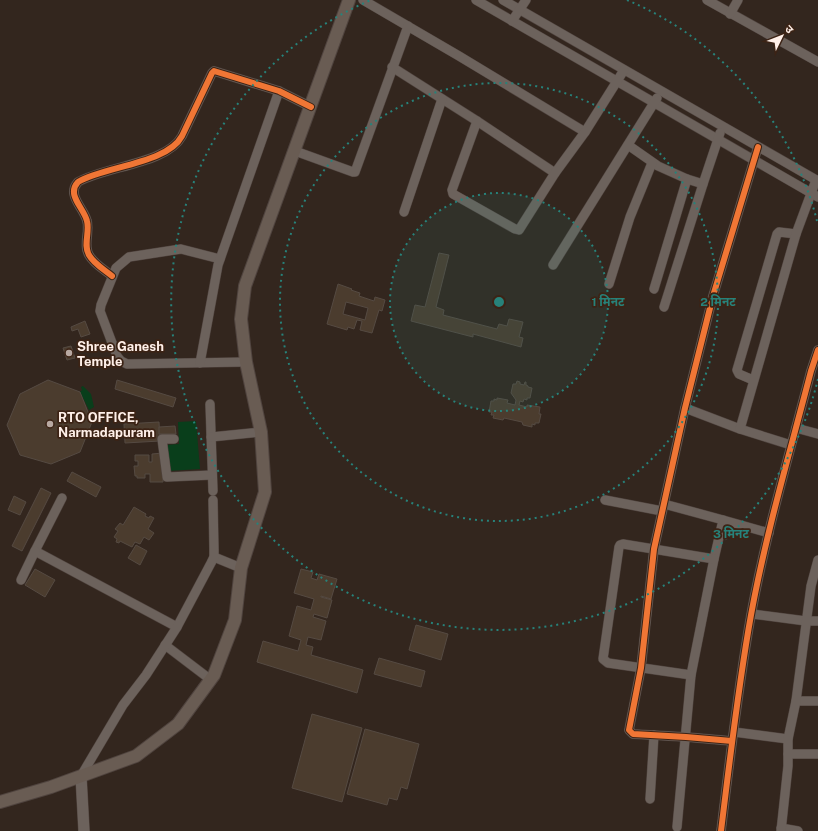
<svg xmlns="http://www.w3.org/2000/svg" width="818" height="831" viewBox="0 0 818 831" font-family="'Public Sans','Noto Sans Devanagari',sans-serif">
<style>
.green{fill:#093e1b}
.building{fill:#4b3c2e;stroke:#554a42;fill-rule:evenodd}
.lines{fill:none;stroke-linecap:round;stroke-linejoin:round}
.minor-casing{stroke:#50443f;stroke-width:10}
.tertiary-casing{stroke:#50443f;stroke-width:12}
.secondary-casing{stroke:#50443f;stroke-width:14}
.minor{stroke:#6c625c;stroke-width:9}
.tertiary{stroke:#6c625c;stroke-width:11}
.secondary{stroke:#695c53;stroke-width:12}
.cycleway-casing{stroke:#3c2315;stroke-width:8}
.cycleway{stroke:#f07635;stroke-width:6}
.ring{fill:none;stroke:#27827a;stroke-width:2;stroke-dasharray:2 4}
.poi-dot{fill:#b8a9a2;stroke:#3c2315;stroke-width:1.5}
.labels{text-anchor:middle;stroke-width:3.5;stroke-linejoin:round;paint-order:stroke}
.poi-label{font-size:13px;font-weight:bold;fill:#fff0e9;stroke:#3c2315;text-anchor:start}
.centre{fill:#27827a;stroke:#3c2315;stroke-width:2}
.ring-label{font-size:12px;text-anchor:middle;font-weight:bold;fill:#27827a;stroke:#3c2315;stroke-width:3.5;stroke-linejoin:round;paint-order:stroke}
</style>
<rect width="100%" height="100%" fill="#33261e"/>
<g class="green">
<polygon points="83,386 91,394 94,407 89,410 80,392 82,390 81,387"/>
<polygon points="196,421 200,469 168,471 166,445 179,444 178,422"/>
</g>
<g class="building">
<polygon points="439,253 449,255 436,307 444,310 443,315 497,329 499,324 507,326 509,319 523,322 519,337 523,338 521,347 473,334 473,337 411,321 415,305 425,307"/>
<path d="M338 284 352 289 351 290 360 293 359 296 374 301 375 297 385 300 382 311 379 310 372 333 360 330 362 321 357 320 354 329 348 327 347 330 327 324ZM346 302 368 308 365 320 343 314Z"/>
<polygon points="85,321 90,334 81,337 78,329 72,331 71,327"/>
<polygon points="71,346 75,358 67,360 63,348"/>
<polygon points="48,380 80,392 92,422 80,452 51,464 20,455 7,425 20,394"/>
<polygon points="117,380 176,398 173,407 115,389"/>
<polygon points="517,381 520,382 520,384 524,385 525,382 526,382 526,385 528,386 528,387 532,388 530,398 527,398 527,400 524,399 523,402 520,401 519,405 527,407 527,405 540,407 539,414 541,414 539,423 535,423 535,425 532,424 532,427 523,425 522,422 504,418 503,420 493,418 494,415 491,415 492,412 489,412 491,401 494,401 494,399 497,400 497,398 508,400 507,403 515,405 516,400 511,393 513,384 516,384"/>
<polygon points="159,422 160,441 125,443 124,424"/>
<polygon points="175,426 176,434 159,434 159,427"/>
<polygon points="163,453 163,482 150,482 150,474 145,474 145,478 137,478 137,476 135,476 134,466 138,466 138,461 135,461 135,455 149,455 149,462 152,462 152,454"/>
<polygon points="72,472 101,487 96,497 67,481"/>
<polygon points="41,488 51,493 22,551 12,546"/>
<polygon points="14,496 26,502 20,515 8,510"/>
<polygon points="134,507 146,514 145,516 149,518 150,516 154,518 148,529 154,533 149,540 144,537 140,544 135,542 132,547 120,541 119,543 116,542 117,539 114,537 118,531 115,529 120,523 123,525"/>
<polygon points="136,545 147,551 140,565 128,558"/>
<polygon points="35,569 55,580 45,597 25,585"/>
<polygon points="301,569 313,572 311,578 317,580 319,574 337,579 331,599 321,596 321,597 332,600 327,618 314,614 313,617 326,621 321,640 308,637 306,645 313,647 311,655 363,670 357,693 257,662 263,641 298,651 301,640 289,636 297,606 311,610 314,599 294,593"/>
<polygon points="416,625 448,634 441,660 409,650"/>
<polygon points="379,658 425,671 421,687 374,674"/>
<polygon points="312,714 362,728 342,802 292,788"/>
<polygon points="365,729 419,744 407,789 401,787 397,800 389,798 387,805 347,794"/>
</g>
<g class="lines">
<g class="minor-casing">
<g id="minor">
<polyline points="363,0 459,56 585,132"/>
<polyline points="476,0 818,197"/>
<polyline points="503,0 818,181"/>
<polyline points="707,0 818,62"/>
<polyline points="730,14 738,0"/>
<polyline points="512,21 526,0"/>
<polyline points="392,67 477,121 555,173"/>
<polyline points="477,121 452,190 453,194 515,229 519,230 555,173 585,132 624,70"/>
<polyline points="628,145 658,166 687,179 703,184"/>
<polyline points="295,151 353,172 355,172 408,26"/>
<polyline points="404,212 442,99"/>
<polyline points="220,259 181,249 129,257 116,268 101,305 100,311 117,356 121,361 127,364 246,362"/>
<polyline points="553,265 657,98"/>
<path d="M112 276C105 270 94 264 89 255 83 245 90 232 87 221 84 208 66 195 78 182 105 166 167 164 182 136L212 73 214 71 279 91 311 107"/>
<polyline points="609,284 630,217 652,163"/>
<polyline points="654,289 687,179"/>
<polyline points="664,307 703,184 720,133"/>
<polyline points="200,363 218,265 279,91"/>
<polyline points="753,380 739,374 737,370 777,234 779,232 796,234"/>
<polyline points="210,404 213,491"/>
<polyline points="685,408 740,429 791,445"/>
<polyline points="796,428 818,434"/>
<polyline points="740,429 796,234 816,180"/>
<polyline points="211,437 261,432"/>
<polyline points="174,439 162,439 167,477 212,475"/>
<polyline points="62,498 35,551 177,627"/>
<polyline points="605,500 662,511"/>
<polyline points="664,504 723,520 714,559 691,675 677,827"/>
<polyline points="723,520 769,533"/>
<polyline points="214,557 241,568"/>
<polyline points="21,580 35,551"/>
<polyline points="752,614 806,621 818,621"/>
<polyline points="165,645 211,680"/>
<polyline points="691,675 608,663 603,659 619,547 620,545 623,544 714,559"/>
<polyline points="796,701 818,701"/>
<polyline points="734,732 788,739"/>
<polyline points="732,741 686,737 633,734 629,730 641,668 654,549 685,408 713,296 758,147"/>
<polyline points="788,754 818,754"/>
<polyline points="81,776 123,705 146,675 177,627 211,563 214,557 214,549 213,500"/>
<polyline points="650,799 654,735"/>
<polyline points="781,828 798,831"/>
<path d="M721 831C730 759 738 687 751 615 766 533 790 452 811 371L818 350"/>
<polyline points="781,831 788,766 788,739 796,701 811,586 818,560"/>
</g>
</g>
<g class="tertiary-casing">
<polyline id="tertiary" points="81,776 84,831"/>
</g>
<g class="secondary-casing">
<polyline id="secondary" points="0,802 51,787 136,756 178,724 214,675 235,620 241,568 265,492 261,432 246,362 241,319 245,286 349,0"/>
</g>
<use href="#minor" class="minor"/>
<use href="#tertiary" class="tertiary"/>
<use href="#secondary" class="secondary"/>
<g class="cycleway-casing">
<g id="cycleway">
<path d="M112 276C105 270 94 264 89 255 83 245 90 232 87 221 84 208 66 195 78 182 105 166 167 164 182 136L212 73 214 71 279 91 311 107"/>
<polyline points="732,741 686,737 633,734 629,730 641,668 654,549 685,408 713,296 758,147"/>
<path d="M721 831C730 759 738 687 751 615 766 533 790 452 811 371L818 350"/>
</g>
</g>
<use href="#cycleway" class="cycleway"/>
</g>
<circle cx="499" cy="302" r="109" fill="#27827a" fill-opacity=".12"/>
<g class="ring">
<circle cx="499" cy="302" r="109"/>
<circle cx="499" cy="302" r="219"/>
<path d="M818 379A328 328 0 1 1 371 0M627 0A328 328 0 0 1 818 225"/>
</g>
<g class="poi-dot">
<circle cx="69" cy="353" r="4"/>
<circle cx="50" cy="424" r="4"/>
</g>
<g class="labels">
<g class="poi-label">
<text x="77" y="351">Shree Ganesh<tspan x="77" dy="15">Temple</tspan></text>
<text x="58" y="422">RTO OFFICE,<tspan x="58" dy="15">Narmadapuram</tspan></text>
</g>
</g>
<circle cx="499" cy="302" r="6" class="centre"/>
<g class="ring-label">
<text x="608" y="306">1 मिनट</text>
<text x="718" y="306">2 मिनट</text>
<text x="731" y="538">3 मिनट</text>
</g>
<g transform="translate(782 36) rotate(47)" stroke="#3c2315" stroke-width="3" paint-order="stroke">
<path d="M0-3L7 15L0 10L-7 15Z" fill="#fff0e9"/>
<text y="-6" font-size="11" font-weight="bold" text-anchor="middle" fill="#fff0e9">उ</text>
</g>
</svg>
